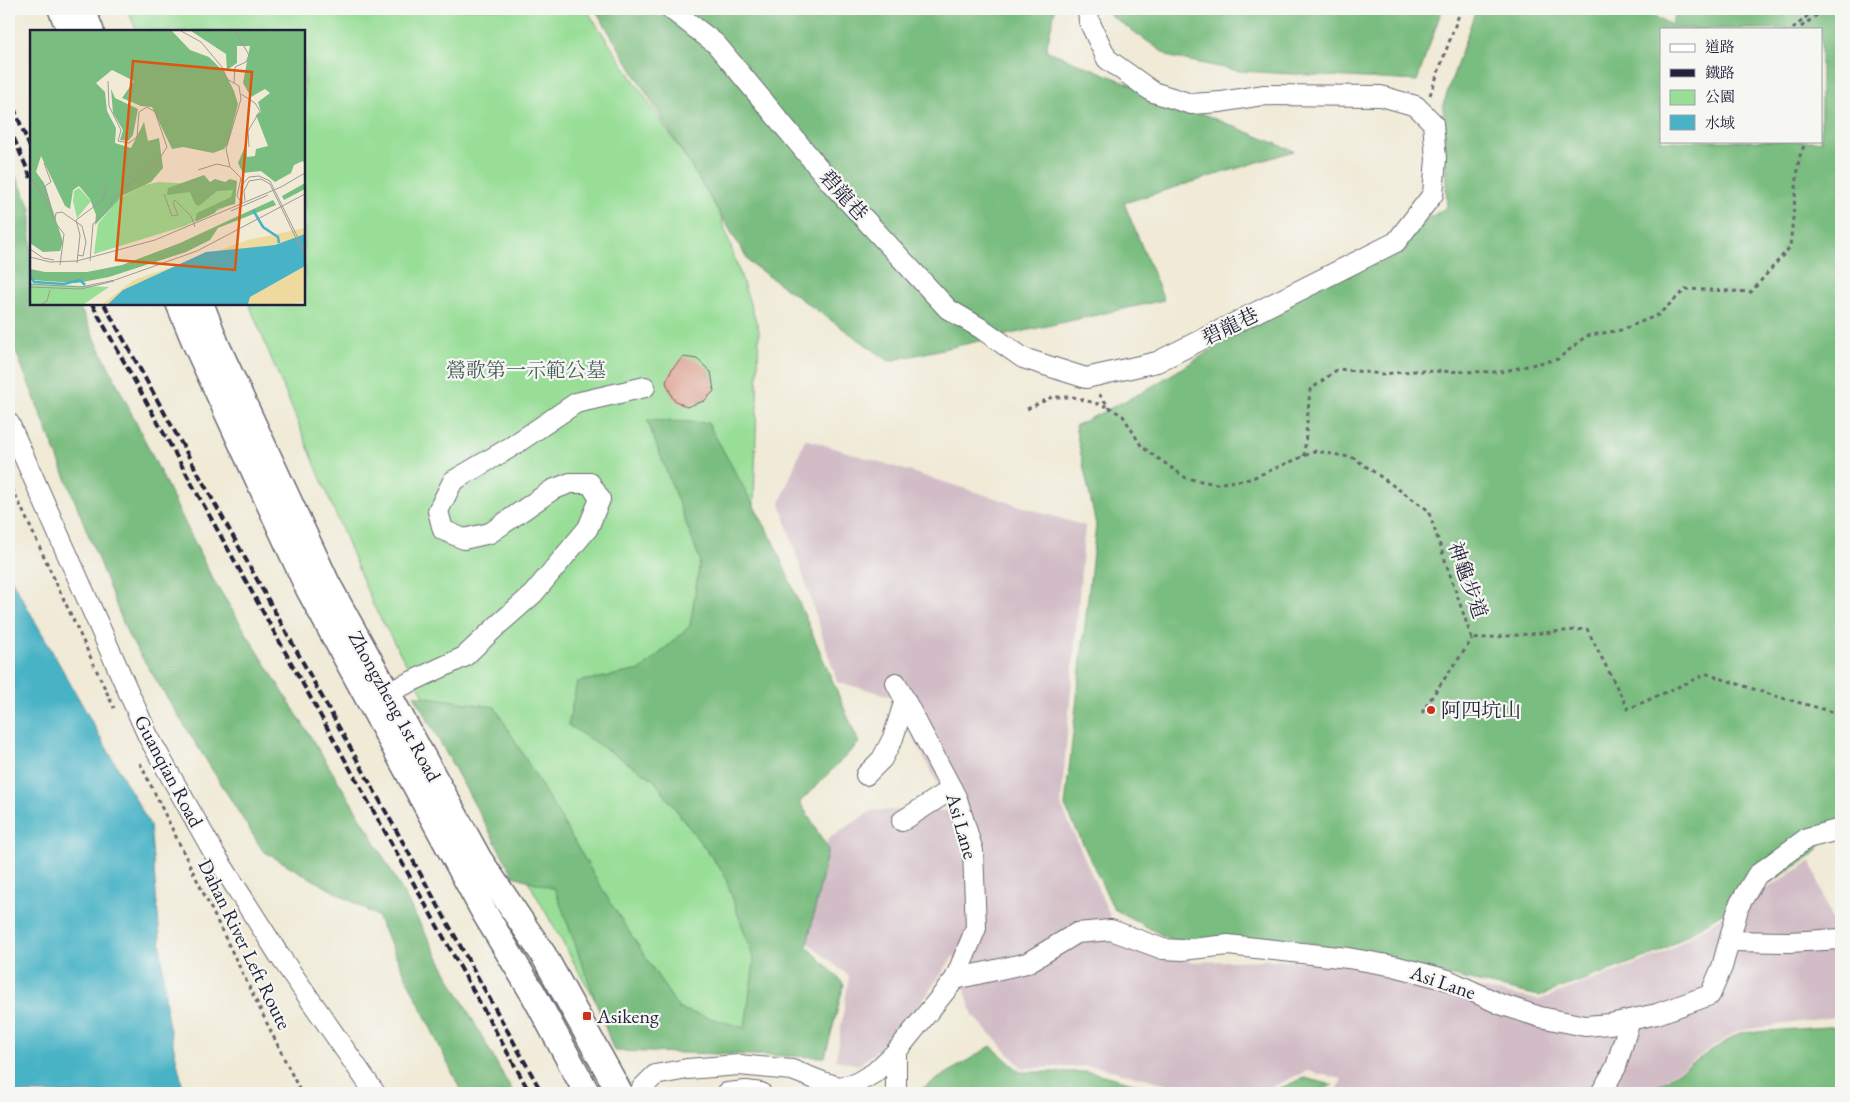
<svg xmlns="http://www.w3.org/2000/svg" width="1850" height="1102" viewBox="0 0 1850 1102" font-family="'EB Garamond','Noto Serif TC',serif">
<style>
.industrial{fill:#d2bdc6}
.green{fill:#98de97;stroke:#5d8069}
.forest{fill:#7abd80;stroke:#4e705e;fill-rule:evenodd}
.water{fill:#48b3c6;stroke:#356a80}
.building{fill:#db9b89}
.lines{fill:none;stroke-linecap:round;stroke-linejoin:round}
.minor-casing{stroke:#6a6871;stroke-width:22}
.major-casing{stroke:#6a6871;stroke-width:28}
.path{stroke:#6a6871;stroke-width:3;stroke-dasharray:4 4;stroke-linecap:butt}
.minor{stroke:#fff;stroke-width:20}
.major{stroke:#fff;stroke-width:25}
.rail{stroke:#22223b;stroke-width:4;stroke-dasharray:8 4;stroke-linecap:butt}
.poi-dot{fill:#c8321e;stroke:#f6f6f2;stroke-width:2}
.labels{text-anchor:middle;stroke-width:4.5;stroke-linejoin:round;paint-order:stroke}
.street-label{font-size:20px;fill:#22223b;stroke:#f6f6f2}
.park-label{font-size:20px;fill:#455a57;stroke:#f6f6f2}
.poi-label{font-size:20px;fill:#22223b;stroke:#f6f6f2;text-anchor:start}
.inset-river{fill:none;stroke:#48b3c6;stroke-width:2.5}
.inset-road{fill:none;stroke:#9e9a98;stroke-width:1}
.view{fill:#de560e;fill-opacity:0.15;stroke:#de560e;stroke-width:2.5}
.inset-edge{fill:none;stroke:#22223b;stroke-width:2.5}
</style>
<rect width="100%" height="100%" fill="#f6f6f2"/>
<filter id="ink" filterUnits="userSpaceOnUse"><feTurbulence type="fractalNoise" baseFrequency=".02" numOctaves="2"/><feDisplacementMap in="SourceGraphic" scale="10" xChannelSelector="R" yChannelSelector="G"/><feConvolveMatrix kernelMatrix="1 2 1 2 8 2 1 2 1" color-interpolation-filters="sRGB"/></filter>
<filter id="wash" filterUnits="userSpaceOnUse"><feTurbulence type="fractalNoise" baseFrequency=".0096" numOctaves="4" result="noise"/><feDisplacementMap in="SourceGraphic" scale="20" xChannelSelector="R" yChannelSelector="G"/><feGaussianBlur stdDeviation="1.12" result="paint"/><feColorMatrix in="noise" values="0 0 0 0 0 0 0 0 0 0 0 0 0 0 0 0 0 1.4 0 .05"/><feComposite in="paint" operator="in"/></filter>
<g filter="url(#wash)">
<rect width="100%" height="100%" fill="#f0ead6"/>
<polygon class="industrial" points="805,439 1085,526 1061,805 1122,943 1190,962 1268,960 1356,964 1539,1000 1661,955 1811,861 1830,916 1841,936 1841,1016 1737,1031 1645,1093 1336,1093 1342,1079 1307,1071 1261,1092 1230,1087 1205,1093 1197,1093 1148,1079 1094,1066 1022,1068 973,1015 954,955 906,1025 859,1065 836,1060 849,976 802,938 828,839 873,810 952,811 892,696 837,682 780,503"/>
<polygon class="green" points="127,9 586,9 716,203 759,330 751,609 773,1048 618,1041 373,605 249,304 304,304 304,31 137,31"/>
<g class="forest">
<polygon points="595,9 1055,9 1046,50 1294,151 1124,203 1164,300 889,361 750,263"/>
<polygon points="1110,9 1442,9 1417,81 1239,71 1170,57 1110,15"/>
<path d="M1476 9H1642L1671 25 1677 9H1841V822L1812 856 1660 952 1539 996 1297 940 1173 941 1114 909 1065 806 1096 525 1075 426 1141 393 1447 207 1443 105ZM1661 29H1821V141H1661Z"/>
<polygon points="9,162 31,208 31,304 78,304 211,576 369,831 513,1093 462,1093 377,916 263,851 128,635 9,334"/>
<polygon points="647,420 708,423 771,537 859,743 800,802 828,849 807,946 844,984 825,1057 614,1051 555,889 514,876 414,695 495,707 610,902 679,1009 745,1028 754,960 724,874 653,779 568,725 577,682 641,670 690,626 700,560"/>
<polygon points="1841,1026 1841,1093 1646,1093 1739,1033"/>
<polygon points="991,1046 1020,1072 1091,1072 1148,1087 1158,1093 915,1093"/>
<polygon points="1304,1078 1333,1085 1314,1093 1269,1093"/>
</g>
<polygon class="water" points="9,575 150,825 167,1017 184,1093 9,1093"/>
<g id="blocks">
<polygon class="building" points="683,357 697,359 711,372 714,391 704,401 686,407 673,399 666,382 672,369"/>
</g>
</g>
<g filter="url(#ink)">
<use href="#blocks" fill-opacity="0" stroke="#6a6871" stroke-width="1"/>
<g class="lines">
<g class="minor-casing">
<g id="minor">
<polyline points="671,9 716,44 832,184 948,309 982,329 1023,358 1086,378 1157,362 1396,242 1433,194 1436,159 1433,123 1416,106 1381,96 1263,95 1221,102 1191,104 1153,92 1107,59 1089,21 1088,9"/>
<polyline points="9,423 148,736 214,853 279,955 375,1093"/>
<polyline points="896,683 957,799 973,851 976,928 955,979"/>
<polyline points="374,699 464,657 499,624 533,594 588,528 600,499 590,483 570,483 552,490 490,533 464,539 443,530 438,511 453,481 511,447 576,403 645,387"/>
<polyline points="866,775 882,759 893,738 905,700"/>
<polyline points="902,821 952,789"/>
<polyline points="1730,941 1789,942 1841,939"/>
<polyline points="896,1052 896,1093"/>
<polyline points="640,1093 642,1088 655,1075 687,1069 739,1065 792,1070 823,1082 840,1087 855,1084 874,1073 896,1052 955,979 1027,963 1077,933 1111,930 1163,949 1182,950 1228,945 1348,958 1394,966 1448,980 1500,1004 1540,1017 1585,1026 1610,1024 1657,1014 1710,995 1722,967 1739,905 1757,875 1807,838 1841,829"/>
<polyline points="727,1093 746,1091 761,1093"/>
<polyline points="1601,1093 1616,1067 1630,1020"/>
</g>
</g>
<g class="major-casing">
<g id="major">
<polyline points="61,9 70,31"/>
<polyline points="82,9 91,31"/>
<polyline points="179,304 196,345 308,588 484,912 534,995 587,1093"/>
<polyline points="201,304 217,346 327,583 479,859 543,954 620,1093"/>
</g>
</g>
<g class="path">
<polyline points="1801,27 1817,15 1814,9"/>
<polyline points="1793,29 1815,9"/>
<polyline points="1430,95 1461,9"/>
<polyline points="1099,394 1110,408 1123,416 1142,447 1186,478 1216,484 1250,479 1316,451 1354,458 1428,510 1472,639 1587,629 1628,709 1707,674 1775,696 1841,714"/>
<polyline points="1027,409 1052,397 1073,397 1109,407"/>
<polyline points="1304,456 1310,390 1338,369 1382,374 1414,371 1500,372 1558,359 1586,336 1621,330 1658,315 1686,289 1751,292 1790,247 1799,158 1806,141"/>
<polyline points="9,481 114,708"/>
<path d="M1422 713C1437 687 1456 664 1472 639"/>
<polyline points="140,763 301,1093"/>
</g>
<use href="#minor" class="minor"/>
<use href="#major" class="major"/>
<g class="rail">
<polyline points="9,96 31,150"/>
<polyline points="9,127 31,178"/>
<polyline points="92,304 530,1093"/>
<polyline points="104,304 542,1093"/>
</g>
</g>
</g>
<g class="poi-dot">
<circle cx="1431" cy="710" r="5"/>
<rect x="582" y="1011" width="10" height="10" rx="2.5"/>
</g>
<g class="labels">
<g class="street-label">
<text transform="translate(844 195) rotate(48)" y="7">碧龍巷</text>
<text transform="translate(1230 326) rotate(-26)" y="7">碧龍巷</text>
<text transform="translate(1468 580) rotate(71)" y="7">神龜步道</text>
<text transform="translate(395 706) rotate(61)" y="7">Zhongzheng 1st Road</text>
<text transform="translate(169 771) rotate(62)" y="7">Guanqian Road</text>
<text transform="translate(962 826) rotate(74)" y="7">Asi Lane</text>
<text transform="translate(245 944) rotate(64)" y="7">Dahan River Left Route</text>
<text transform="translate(1443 982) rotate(19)" y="7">Asi Lane</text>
</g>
<g class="park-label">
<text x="526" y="377">鶯歌第一示範公墓</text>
</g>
<g class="poi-label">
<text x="1441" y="717">阿四坑山</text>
<text x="597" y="1023">Asikeng</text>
</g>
</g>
<g transform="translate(30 30)">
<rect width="275" height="275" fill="#f0ead6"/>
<path d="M129 152 206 157 204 173 155 196 64 224 68 194 88 169 115 155ZM49 158 61 171 47 188 43 171 44 161ZM0 254 79 257 54 274H0Z" fill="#98de97"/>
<path d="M0 1H142L160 20 179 27 195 43 204 61 208 74 198 113 194 119 183 123 153 117 142 119 122 77 111 76 92 68 104 51 82 40 66 53 75 62 77 81 86 98 85 113 101 118 114 92 118 111 129 108 133 138 121 152 92 166 65 195 66 185 60 169 49 156 43 160 40 179 35 176 11 126 6 142 14 153 33 212 30 221 13 222 0 213ZM161 1H275V135L273 131 264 135 261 143 245 152 231 141 213 143 208 133 216 114 215 97 217 127 225 126 226 119 238 116 226 85 231 82 228 72 240 63 235 59 221 67 213 53 220 16H207V33L197 40 196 24ZM81 59 85 68 108 79 103 105 98 111 90 110 93 100 83 83ZM174 145 180 152 185 149 195 152 200 149 207 151 205 174 187 179 185 183 165 192 167 183 201 167 203 160 187 161 169 176 165 174 160 162 137 165 138 158ZM275 153V159L254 170 252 166ZM243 170 246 175 188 198 180 210 156 222 79 247 47 253 0 250V239L15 242H57L92 235 150 213Z" fill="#7abd80"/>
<path d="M275 198V271L262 274H72L104 250 218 210Z" fill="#eeda9e"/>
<path d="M275 204V236L220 267 218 274H78L93 260 176 222 245 215Z" fill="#48b3c6"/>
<path class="inset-river" d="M223 180 233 197 248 207 249 213M0 245 4 252 34 254 50 250 55 255"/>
<path class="inset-road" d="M151 1 171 12 192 37 197 49 209 56 211 69 196 119 200 137 211 148 207 166 212 173M204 53 205 37 216 32 219 25 205 1M211 64 225 73 230 81 218 101 219 117M14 133 21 152 15 156 20 174M168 140 187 134 200 137M0 147 17 170 25 192 34 204 30 235M134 164 142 186 148 185 143 173 145 170 161 186 165 197M215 171 214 161 219 151 231 149 240 154 275 227M212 173 211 156 219 147 229 146 240 151 275 222M201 181 238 165M25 189 26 183 32 182 52 196 56 212 53 226 47 225M0 219 13 228 24 230M0 227 20 232 47 231 125 210 251 157 275 143M60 231 63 194 79 178 85 166 128 131 137 117 125 82 117 77 109 82 107 107 99 113 88 111 91 100 79 76 78 51M47 233 50 205 46 190 73 170 77 156H73M0 254 51 257 85 250 167 221 275 164M0 257 51 259 84 251M12 274 17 271 20 260"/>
<path class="view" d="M103 31 222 42 205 240 86 230Z"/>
<rect width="275" height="275" class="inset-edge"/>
</g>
<rect width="1850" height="1102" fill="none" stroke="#f6f6f2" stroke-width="30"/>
<rect x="1660" y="28" width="162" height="115" fill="#f6f6f2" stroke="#a1a1a9"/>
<rect x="1670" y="44" width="25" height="8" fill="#ffffff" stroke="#a1a1a9"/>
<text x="1705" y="52" font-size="15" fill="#22223b">道路</text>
<rect x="1670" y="69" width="25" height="8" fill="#22223b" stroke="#a1a1a9"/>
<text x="1705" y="78" font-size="15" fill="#22223b">鐵路</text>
<rect x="1670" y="90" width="25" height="15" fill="#98de97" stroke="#a1a1a9"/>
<text x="1705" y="102" font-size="15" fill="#22223b">公園</text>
<rect x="1670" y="115" width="25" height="15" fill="#48b3c6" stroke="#a1a1a9"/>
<text x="1705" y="128" font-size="15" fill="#22223b">水域</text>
</svg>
